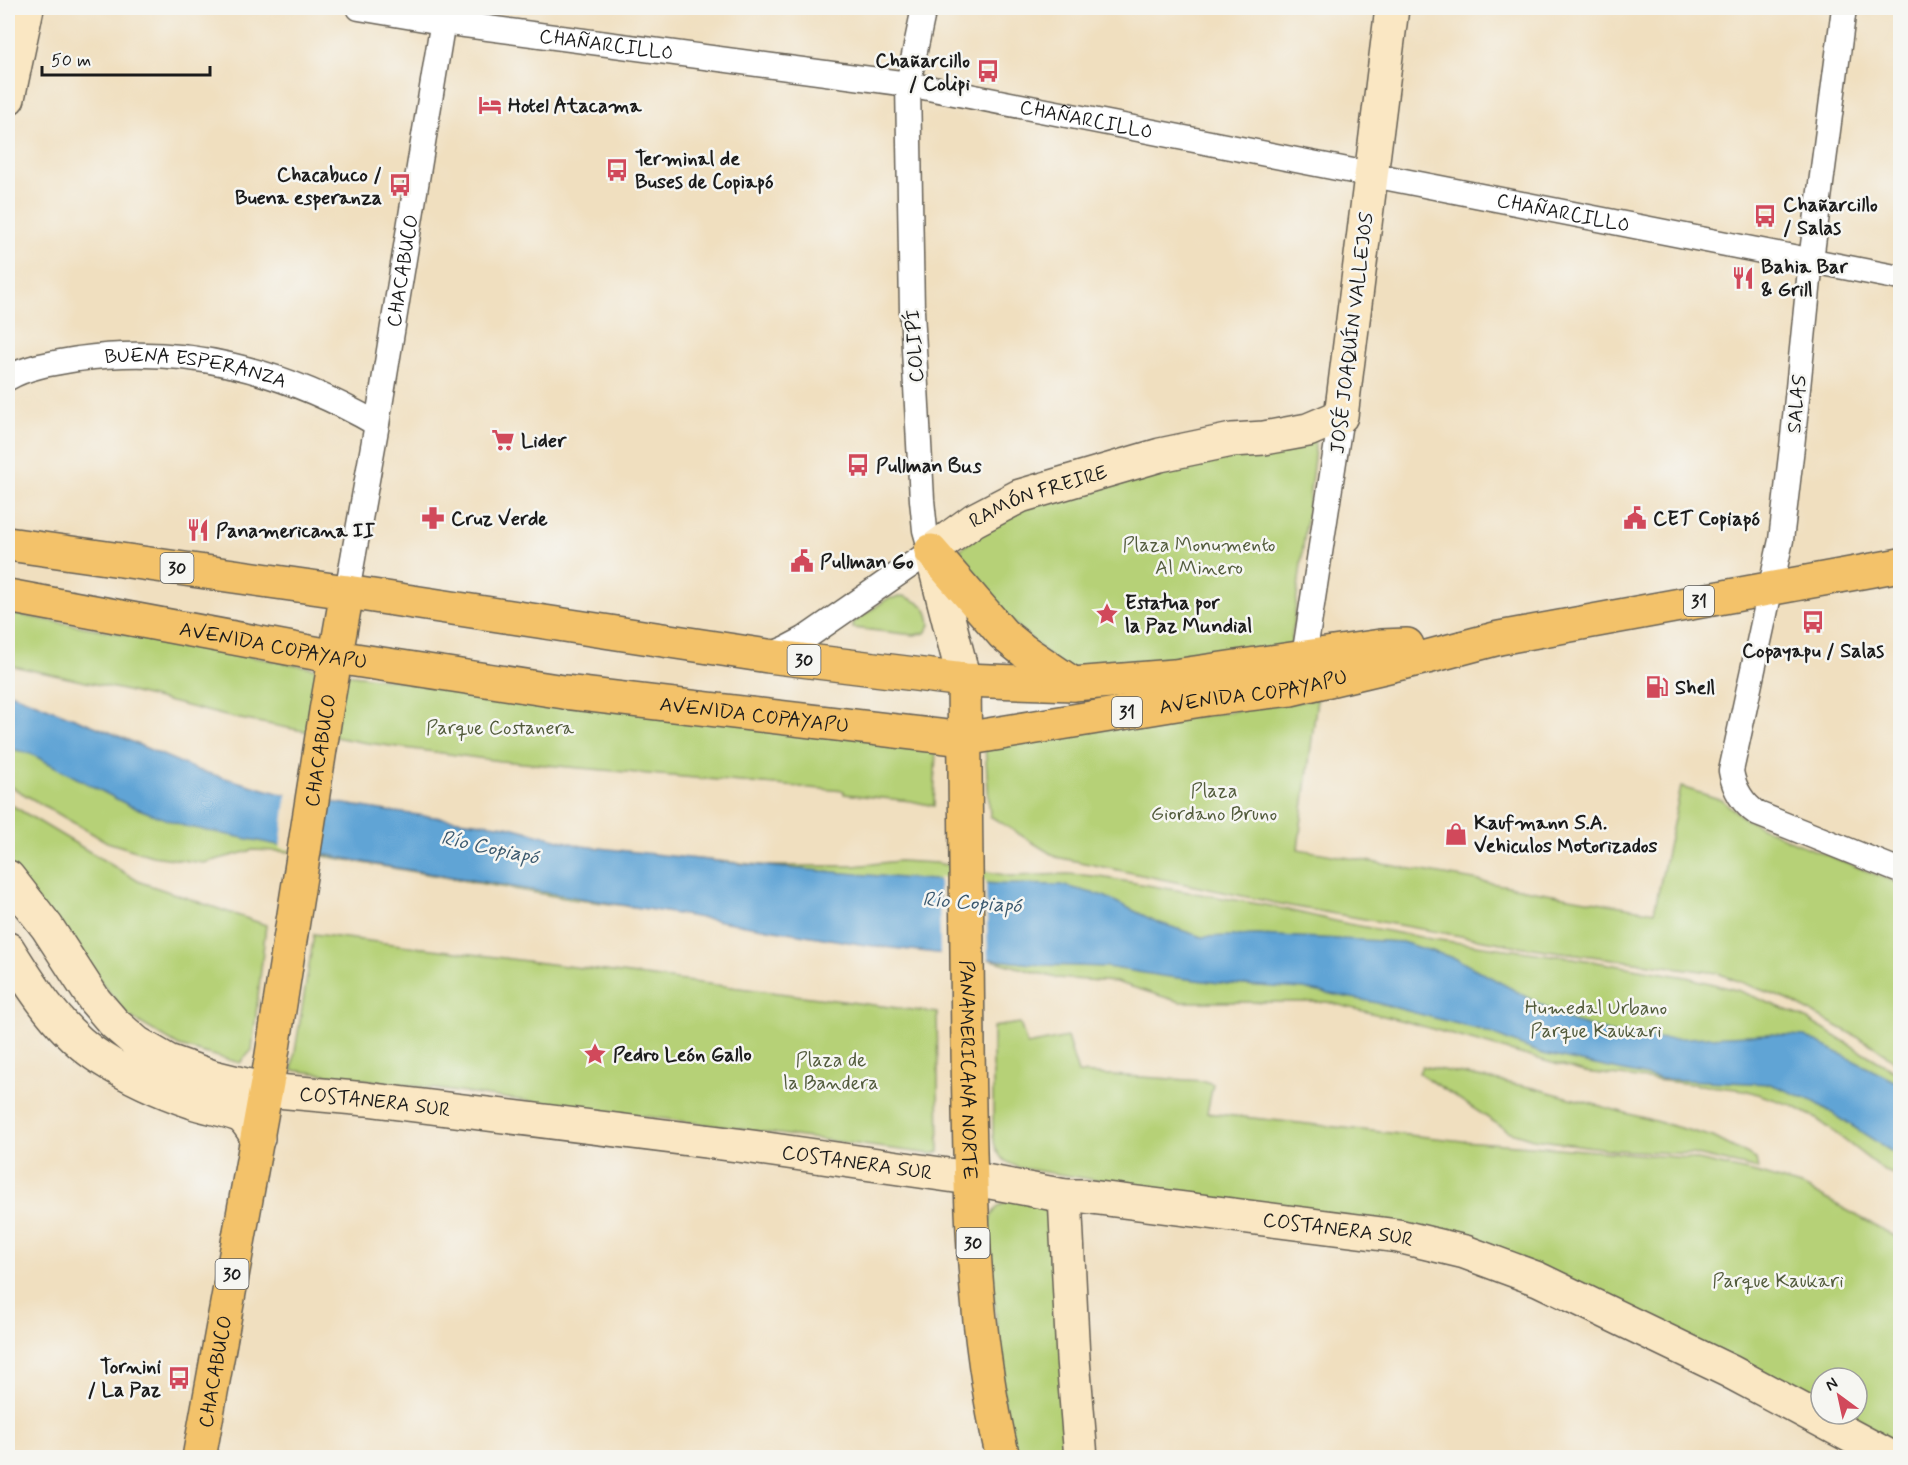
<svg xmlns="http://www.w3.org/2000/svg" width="1908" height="1465" viewBox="0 0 1908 1465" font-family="Mynerve,sans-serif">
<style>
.green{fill:#b6d177;stroke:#69764a;stroke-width:1.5}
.water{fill:#60a4d5;stroke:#3e6078;stroke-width:1.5}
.pier{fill:#f0dfbf}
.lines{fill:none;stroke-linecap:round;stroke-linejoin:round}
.street-casing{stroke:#666055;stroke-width:27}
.secondary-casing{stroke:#666055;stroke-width:36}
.highway-casing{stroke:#666055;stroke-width:36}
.street{stroke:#fff;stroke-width:24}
.secondary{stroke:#fae7c3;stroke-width:33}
.highway{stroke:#f3c26a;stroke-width:33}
.labels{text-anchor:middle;stroke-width:5;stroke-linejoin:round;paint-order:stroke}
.shield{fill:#f6f6f2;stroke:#5d5d5c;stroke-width:1.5}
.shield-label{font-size:18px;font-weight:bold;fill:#1c1c1c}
.street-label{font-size:20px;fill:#1c1c1c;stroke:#f6f6f2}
.poi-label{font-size:20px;font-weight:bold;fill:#1c1c1c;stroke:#f6f6f2;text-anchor:start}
.park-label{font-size:20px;fill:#525b3c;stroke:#f6f6f2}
.water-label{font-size:21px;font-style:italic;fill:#3b596f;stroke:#f6f6f2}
</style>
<rect width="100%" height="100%" fill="#f6f6f2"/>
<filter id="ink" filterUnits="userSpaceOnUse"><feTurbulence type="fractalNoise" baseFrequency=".0167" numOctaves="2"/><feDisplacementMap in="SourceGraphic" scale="12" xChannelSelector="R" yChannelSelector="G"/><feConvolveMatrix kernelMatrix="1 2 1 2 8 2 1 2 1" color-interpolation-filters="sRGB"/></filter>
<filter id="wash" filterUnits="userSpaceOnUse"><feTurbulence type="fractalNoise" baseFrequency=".008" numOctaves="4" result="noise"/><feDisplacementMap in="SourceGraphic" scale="24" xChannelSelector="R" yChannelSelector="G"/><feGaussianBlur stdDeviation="1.35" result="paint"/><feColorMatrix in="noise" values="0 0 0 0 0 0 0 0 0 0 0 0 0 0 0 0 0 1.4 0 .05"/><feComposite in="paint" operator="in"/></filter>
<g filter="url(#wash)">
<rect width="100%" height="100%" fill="#f0dfbf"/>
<g class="green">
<polygon points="1314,434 1315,450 1291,645 1173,661 1073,669 1061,667 970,582 957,552 1002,517 1082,484"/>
<path d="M903 596C920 602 929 606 930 625L925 633 914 635 853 628V623L887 599Z"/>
<polygon points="8,613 353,675 936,746 934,806 911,801 844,794 844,791 500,761 361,742 230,717 123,690 8,665"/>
<polygon points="1317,699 1298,849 1654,912 1681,787 1722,800 1745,819 1794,842 1900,884 1900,1065 1872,1045 1788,1000 1717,973 1524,947 1290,906 1056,857 990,816 985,746"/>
<polygon points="8,702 198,795 531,844 773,866 854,866 899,861 936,863 1011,876 1068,874 1094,876 1270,906 1348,924 1431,939 1573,958 1686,977 1740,991 1801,1016 1900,1074 1900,1177 1883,1170 1817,1119 1791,1105 1745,1090 1584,1072 1404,1021 1327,1002 1180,1002 1116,982 1056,978 934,944 570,899 300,852 253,850 204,863 152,856 107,842 8,785"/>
<polygon points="8,803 140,882 266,925 252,1050 240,1063 179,1046 127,1015 8,864"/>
<polygon points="314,934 937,1013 939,1152 931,1154 292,1070"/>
<path d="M1020 1023 1027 1045 1067 1037 1078 1073 1204 1081 1213 1084 1207 1113 1463 1141 1689 1158 1756 1173 1804 1187 1900 1239V1447L1835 1414H1857V1378H1821V1407L1449 1236 1020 1168C1002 1161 996 1156 993 1136V1027Z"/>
<polygon points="1422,1066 1534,1088 1600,1106 1713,1137 1756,1159 1758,1169 1692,1154 1615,1150 1533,1139 1508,1131 1419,1073"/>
<path d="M1016 1198 1046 1209 1050 1213 1074 1457H1017L1005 1410 987 1227C993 1209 998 1204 1016 1198Z"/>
</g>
<polygon class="water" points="8,692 107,731 197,770 278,793 387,811 507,826 582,846 743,864 902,878 1000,884 1061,885 1104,896 1157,922 1202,937 1257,935 1402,942 1457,959 1573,1022 1614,1034 1667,1039 1769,1034 1805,1036 1900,1084 1900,1157 1815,1102 1770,1084 1662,1079 1543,1054 1481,1030 1373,1002 1303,989 1228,984 1162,976 1107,967 1041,965 866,945 373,864 184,826 128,805 31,754 8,748"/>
<g class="pier">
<polygon points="287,791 330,799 321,857 280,848"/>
<polygon points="939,877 986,880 988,962 940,957"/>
</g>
</g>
<g filter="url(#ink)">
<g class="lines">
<g class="street-casing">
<g id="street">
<path id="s1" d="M359 8 442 22 908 84 1900 278"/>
<path d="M1844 8 1811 260 1792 447 1781 540 1731 771C1734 789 1743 804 1758 814L1900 871"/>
<path id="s2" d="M8 378C29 366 54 363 78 359 186 344 283 370 377 424"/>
<path id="s3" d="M347 592 377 424 445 8"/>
<polyline points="768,656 787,648 804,639 931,551 925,530 922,500 912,311 908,84 924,8"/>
<polyline points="1304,657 1341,416"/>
</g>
</g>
<g class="secondary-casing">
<g id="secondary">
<polyline points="8,98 27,8"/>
<path id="s4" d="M964 680 931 551 974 520 1020 496 1160 455 1232 440 1264 438 1308 430 1341 416 1392 8"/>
<path id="s5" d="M8 877 47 927 95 1001 114 1023 137 1043 168 1061 213 1077 266 1090 366 1099 745 1146 969 1178 1065 1196H1083L1398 1236 1465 1252 1538 1279 1729 1371 1892 1458"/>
<path d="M8 949C33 989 61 1033 102 1059 130 1077 161 1091 193 1102 206 1107 229 1110 241 1116 248 1121 253 1131 258 1138"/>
<polyline points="1065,1196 1073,1359 1081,1458"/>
</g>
</g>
<g class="highway-casing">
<g id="highway">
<polyline points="8,544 347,592 768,656 964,680 1073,684 1174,676 1381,646 1407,645"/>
<polyline points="931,551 1003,634 1024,651 1073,684"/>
<path id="s6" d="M8 596 336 657 564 692 964 739 1207 699 1291 689 1427 657 1499 638 1900 565"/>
<path id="s7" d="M964 680C965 803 967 925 968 1047 970 1185 971 1323 1003 1458"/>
<path id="s8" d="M199 1458 271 1061 326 711 347 592"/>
</g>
</g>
<use href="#street" class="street"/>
<use href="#secondary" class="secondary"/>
<use href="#highway" class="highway"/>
</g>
</g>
<defs>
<g id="bus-bare" transform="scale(1.8)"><path d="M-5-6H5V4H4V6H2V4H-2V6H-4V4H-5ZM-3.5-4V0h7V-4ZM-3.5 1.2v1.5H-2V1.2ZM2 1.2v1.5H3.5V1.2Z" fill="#d1495b" stroke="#f6f6f2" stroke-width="2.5" paint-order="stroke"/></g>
<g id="hotel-bare" transform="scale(1.8)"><path d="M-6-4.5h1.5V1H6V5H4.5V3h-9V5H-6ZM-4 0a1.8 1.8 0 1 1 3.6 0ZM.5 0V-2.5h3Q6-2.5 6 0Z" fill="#d1495b" stroke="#f6f6f2" stroke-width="2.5" paint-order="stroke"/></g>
<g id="restaurant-bare" transform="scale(1.8)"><path d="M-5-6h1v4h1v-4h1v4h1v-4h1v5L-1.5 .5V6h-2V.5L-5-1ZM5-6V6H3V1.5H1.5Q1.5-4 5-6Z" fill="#d1495b" stroke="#f6f6f2" stroke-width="2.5" paint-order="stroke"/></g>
<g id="supermarket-bare" transform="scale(1.8)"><path d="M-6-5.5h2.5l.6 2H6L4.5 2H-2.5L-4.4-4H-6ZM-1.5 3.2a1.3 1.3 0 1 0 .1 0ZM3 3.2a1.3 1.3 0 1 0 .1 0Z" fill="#d1495b" stroke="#f6f6f2" stroke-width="2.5" paint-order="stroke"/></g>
<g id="pharmacy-bare" transform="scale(1.8)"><path d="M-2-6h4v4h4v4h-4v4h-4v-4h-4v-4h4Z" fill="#d1495b" stroke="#f6f6f2" stroke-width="2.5" paint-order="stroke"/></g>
<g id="civic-bare" transform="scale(1.8)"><path d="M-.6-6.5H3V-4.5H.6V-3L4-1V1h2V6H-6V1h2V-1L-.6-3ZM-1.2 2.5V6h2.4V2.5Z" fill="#d1495b" stroke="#f6f6f2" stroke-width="2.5" paint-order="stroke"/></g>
<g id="sight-bare" transform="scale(1.8)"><path d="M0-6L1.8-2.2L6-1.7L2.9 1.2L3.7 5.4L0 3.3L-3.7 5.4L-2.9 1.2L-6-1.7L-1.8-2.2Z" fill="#d1495b" stroke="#f6f6f2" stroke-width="2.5" paint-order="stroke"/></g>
<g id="fuel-bare" transform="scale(1.8)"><path d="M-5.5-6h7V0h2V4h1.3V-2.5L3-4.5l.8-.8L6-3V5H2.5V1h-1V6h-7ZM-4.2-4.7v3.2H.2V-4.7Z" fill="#d1495b" stroke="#f6f6f2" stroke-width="2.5" paint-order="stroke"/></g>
<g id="shop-bare" transform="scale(1.8)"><path d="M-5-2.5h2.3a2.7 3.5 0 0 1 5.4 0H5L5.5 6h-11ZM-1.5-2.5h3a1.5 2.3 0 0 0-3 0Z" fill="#d1495b" stroke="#f6f6f2" stroke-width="2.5" paint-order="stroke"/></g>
</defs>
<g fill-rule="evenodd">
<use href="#bus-bare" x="988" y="71"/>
<use href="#hotel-bare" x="490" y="105"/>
<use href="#bus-bare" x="617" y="170"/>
<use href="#bus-bare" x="400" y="185"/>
<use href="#bus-bare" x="1765" y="216"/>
<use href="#restaurant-bare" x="1743" y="278"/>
<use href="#supermarket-bare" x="503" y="440"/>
<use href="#bus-bare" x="858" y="465"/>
<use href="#pharmacy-bare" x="433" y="518"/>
<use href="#civic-bare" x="1635" y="518"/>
<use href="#restaurant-bare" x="198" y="530"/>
<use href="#civic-bare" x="802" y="561"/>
<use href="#sight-bare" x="1107" y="614"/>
<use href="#bus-bare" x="1813" y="622"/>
<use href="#fuel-bare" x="1657" y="687"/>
<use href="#shop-bare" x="1456" y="834"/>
<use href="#sight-bare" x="595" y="1054"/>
<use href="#bus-bare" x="179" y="1378"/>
</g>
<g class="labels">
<g class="shield">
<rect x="160.5" y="553" width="33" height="30" rx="4.5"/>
<rect x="1684" y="586" width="30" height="30" rx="4.5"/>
<rect x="787.5" y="645" width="33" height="30" rx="4.5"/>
<rect x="1112" y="697" width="30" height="30" rx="4.5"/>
<rect x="956.5" y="1228" width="33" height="30" rx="4.5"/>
<rect x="215.5" y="1259" width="33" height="30" rx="4.5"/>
</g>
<g class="shield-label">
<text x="177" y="574">30</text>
<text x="1699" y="607">31</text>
<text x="804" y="666">30</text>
<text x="1127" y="718">31</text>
<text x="973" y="1249">30</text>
<text x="232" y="1280">30</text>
</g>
<g class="street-label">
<text dy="7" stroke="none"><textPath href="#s1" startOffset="250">CHAÑARCILLO</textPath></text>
<text dy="7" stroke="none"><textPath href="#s1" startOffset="736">CHAÑARCILLO</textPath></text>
<text dy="7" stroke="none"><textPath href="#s1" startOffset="1222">CHAÑARCILLO</textPath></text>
<text dy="7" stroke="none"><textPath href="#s3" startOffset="326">CHACABUCO</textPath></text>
<text transform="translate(1351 333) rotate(-83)" y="7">JOSÉ JOAQUÍN VALLEJOS</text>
<text transform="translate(914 346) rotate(-93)" y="7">COLIPÍ</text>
<text dy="7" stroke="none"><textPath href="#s2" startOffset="192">BUENA ESPERANZA</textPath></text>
<text transform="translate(1796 404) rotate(-84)" y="7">SALAS</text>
<text dy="7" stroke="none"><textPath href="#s4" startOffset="255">RAMÓN FREIRE</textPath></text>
<text dy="7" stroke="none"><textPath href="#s6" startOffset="270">AVENIDA COPAYAPU</textPath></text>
<text dy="7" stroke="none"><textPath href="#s6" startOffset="1260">AVENIDA COPAYAPU</textPath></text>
<text dy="7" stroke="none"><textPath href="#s6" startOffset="756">AVENIDA COPAYAPU</textPath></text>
<text dy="7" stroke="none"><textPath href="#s8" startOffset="718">CHACABUCO</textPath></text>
<text dy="7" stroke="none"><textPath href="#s7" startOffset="390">PANAMERICANA NORTE</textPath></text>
<text dy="7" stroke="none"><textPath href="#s5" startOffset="459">COSTANERA SUR</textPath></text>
<text dy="7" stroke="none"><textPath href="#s5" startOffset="945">COSTANERA SUR</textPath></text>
<text dy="7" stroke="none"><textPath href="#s5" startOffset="1431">COSTANERA SUR</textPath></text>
<text dy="7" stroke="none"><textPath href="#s8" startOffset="88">CHACABUCO</textPath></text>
</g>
<g class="poi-label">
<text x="970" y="67" text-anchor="end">Chañarcillo<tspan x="970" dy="23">/ Colipi</tspan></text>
<text x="508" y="112">Hotel Atacama</text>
<text x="635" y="165">Terminal de<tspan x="635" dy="23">Buses de Copiapó</tspan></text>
<text x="382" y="181" text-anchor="end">Chacabuco /<tspan x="382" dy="23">Buena esperanza</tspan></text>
<text x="1783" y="211">Chañarcillo<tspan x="1783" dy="23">/ Salas</tspan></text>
<text x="1761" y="273">Bahia Bar<tspan x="1761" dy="23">&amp; Grill</tspan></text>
<text x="521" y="447">Lider</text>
<text x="876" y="472">Pullman Bus</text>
<text x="451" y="525">Cruz Verde</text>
<text x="1653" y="525">CET Copiapó</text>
<text x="216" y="537">Panamericana II</text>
<text x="820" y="568">Pullman Go</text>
<text x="1125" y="609">Estatua por<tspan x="1125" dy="23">la Paz Mundial</tspan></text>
<text x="1813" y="657" text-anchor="middle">Copayapu / Salas</text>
<text x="1675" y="694">Shell</text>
<text x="1474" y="829">Kaufmann S.A.<tspan x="1474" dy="23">Vehiculos Motorizados</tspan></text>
<text x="613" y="1061">Pedro León Gallo</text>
<text x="161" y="1373" text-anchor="end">Tornini<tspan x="161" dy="23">/ La Paz</tspan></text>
</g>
<g class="park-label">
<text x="1199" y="551">Plaza Monumento<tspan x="1199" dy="23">Al Minero</tspan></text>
<text x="500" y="734">Parque Costanera</text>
<text x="1214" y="797">Plaza<tspan x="1214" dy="23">Giordano Bruno</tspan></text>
<text x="1596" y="1014">Humedal Urbano<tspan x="1596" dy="23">Parque Kaukari</tspan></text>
<text x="831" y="1066">Plaza de<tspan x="831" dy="23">la Bandera</tspan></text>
<text x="1778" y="1287">Parque Kaukari</text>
</g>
<g class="water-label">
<text transform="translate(490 847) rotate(12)" y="7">Río Copiapó</text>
<text transform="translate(972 902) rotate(4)" y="7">Río Copiapó</text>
</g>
</g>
<rect width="1908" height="1465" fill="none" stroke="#f6f6f2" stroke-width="30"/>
<g transform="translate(1839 1396) rotate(327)"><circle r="28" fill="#f6f6f2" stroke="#9f9f9c" stroke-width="1.5"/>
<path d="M0-4.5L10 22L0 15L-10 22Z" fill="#d1495b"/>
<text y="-9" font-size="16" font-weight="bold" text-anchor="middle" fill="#1c1c1c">N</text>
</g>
<path d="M42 66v9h168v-9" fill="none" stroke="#1c1c1c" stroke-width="3"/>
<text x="51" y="66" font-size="18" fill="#1c1c1c" stroke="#f6f6f2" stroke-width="4.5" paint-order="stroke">50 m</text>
</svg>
